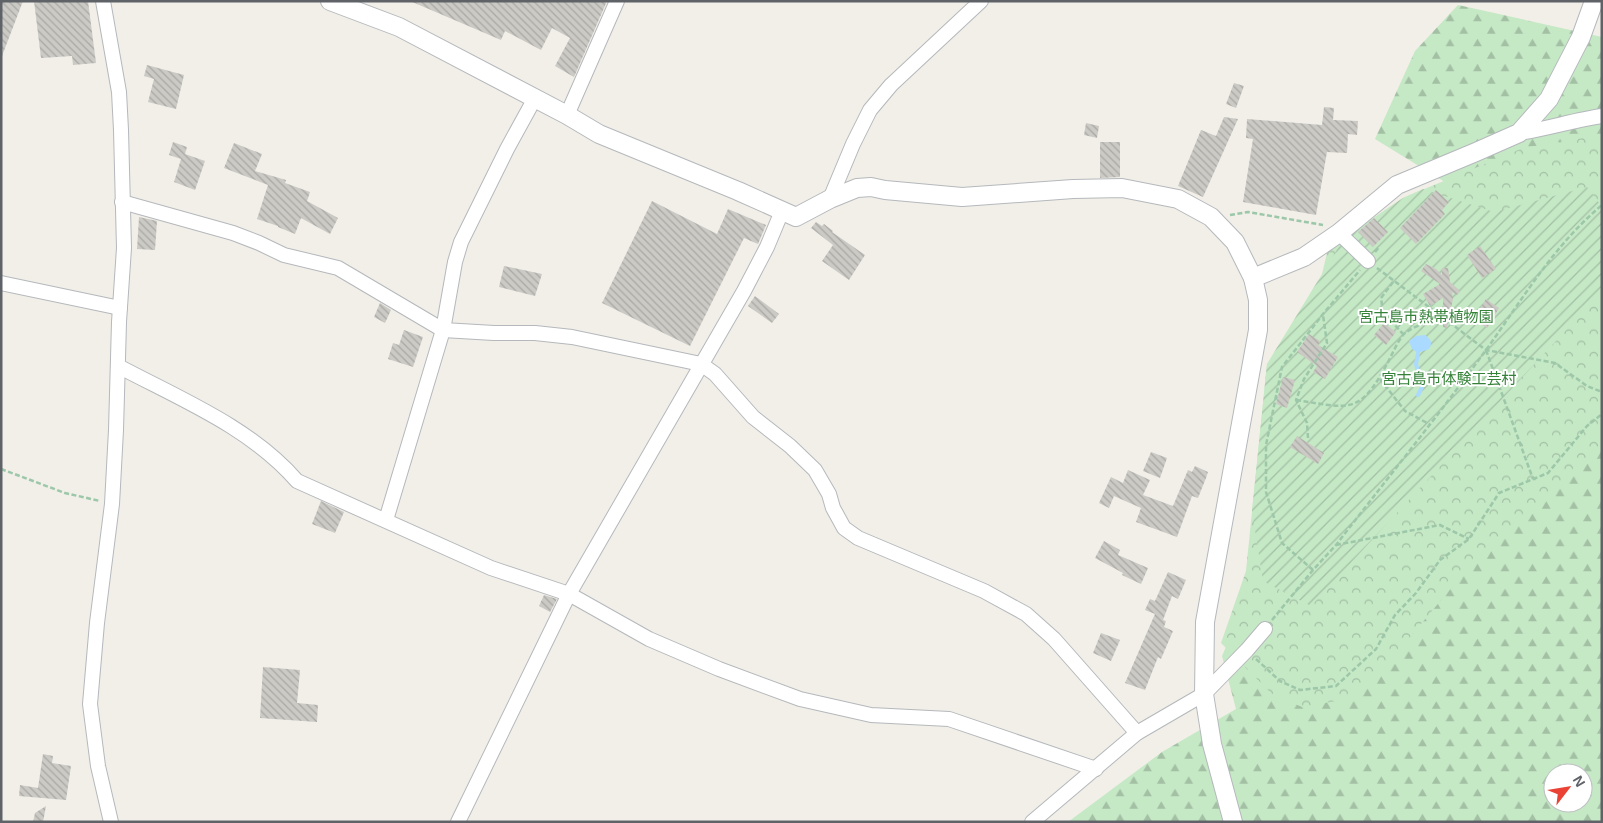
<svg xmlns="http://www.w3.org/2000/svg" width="1603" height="823" viewBox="0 0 1603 823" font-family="Arial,'Noto Sans JP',sans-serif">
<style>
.forest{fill:url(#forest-firs);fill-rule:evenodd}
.park{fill:url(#park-crowns)}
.garden{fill:url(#garden-furrows)}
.water{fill:#aadaff}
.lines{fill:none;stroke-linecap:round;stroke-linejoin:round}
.stream{stroke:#aadaff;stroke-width:4}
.building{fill:url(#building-back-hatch)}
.minor-casing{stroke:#b5b8bc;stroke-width:16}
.tertiary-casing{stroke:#b5b8bc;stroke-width:20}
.path{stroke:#9cc7a9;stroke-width:2.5;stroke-dasharray:5 2.5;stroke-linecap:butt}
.minor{stroke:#fff;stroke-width:14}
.tertiary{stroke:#fff;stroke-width:18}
.labels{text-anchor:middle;stroke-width:4;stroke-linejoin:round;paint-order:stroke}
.park-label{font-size:15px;fill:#348238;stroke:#fff}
</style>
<defs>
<pattern id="forest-firs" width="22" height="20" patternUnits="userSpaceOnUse" patternTransform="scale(1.25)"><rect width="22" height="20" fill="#c5e8c5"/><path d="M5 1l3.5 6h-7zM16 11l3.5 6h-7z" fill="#a3c0a4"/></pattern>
<pattern id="park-crowns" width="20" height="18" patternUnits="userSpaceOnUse" patternTransform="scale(1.25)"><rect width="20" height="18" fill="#c5e8c5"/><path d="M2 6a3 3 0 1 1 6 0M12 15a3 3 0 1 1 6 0" fill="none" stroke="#a3c0a4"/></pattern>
<pattern id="garden-furrows" width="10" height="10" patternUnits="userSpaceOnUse" patternTransform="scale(1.25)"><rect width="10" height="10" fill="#c5e8c5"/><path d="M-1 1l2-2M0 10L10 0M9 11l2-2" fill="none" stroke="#a3c0a4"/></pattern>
<pattern id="building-back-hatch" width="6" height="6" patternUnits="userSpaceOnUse" patternTransform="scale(1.25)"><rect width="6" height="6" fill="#cccac5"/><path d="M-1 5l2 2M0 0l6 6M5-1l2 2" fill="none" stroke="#a9a8a4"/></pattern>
</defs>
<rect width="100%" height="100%" fill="#f1efe8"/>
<g class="forest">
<polygon points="1458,5 1602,37 1602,207 1497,214 1375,139 1415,51"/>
<path d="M1602 284V822H1068L1162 752 1236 709 1222 656 1256 577ZM1553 773H1583V803H1553Z"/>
</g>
<polygon class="park" points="1602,135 1602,450 1483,550 1390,661 1342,700 1302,707 1272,694 1221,643 1246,571 1267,364 1315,304 1327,253 1344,238 1403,198 1523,148"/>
<polygon class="garden" points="1587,187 1602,207 1602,291 1311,606 1263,581 1252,511 1267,364 1344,238 1403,198 1423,189 1494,212"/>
<path class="water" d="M1425 335C1431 340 1433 342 1429 349L1418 353 1412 349 1409 341 1416 336Z"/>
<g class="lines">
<polyline class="stream" points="1418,395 1422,387 1416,364 1418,353"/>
</g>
<g class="building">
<polygon points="1,1 23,1 2,56 1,56"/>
<polygon points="34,1 88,1 96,63 73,65 72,56 41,58"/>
<polygon points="410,1 607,1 574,77 555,66 570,38 552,28 541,50 505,31 501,40"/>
<polygon points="147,65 184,75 176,109 148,102 154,79 144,76"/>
<polygon points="1234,83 1244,86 1236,108 1226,104"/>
<polygon points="1324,107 1334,108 1333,120 1358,121 1357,135 1348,134 1347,153 1327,152 1316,215 1243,202 1253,139 1246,138 1247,119 1322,125"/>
<polygon points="1224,117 1238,119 1203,197 1178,186 1201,130 1216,136"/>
<polygon points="1086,123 1099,126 1097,138 1084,135"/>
<polygon points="173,142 187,147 185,154 205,161 195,190 174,182 181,159 169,155"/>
<polygon points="1100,142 1120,142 1120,177 1100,178"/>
<polygon points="234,143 262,154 255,171 286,180 285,183 310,192 307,201 338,218 330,234 301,218 295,234 278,227 278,226 257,219 268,185 224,168"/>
<polygon points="1436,190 1449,202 1442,210 1445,214 1416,244 1400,228"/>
<polygon points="652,201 717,234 728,209 766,225 758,244 744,238 690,346 602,303"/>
<polygon points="139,217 157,221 155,250 137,249"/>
<polygon points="1374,218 1388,232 1373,247 1358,232"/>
<polygon points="816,222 822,226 824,224 833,231 832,232 865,255 849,280 822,261 833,245 811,228"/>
<polygon points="1480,246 1496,269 1482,278 1467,255"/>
<polygon points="1426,264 1436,269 1442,275 1442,268 1448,268 1450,282 1460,291 1457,295 1452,292 1453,299 1447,328 1443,327 1443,298 1430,306 1423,294 1440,284 1421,271"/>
<polygon points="504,266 542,274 535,296 499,287"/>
<polygon points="755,296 779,314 772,323 748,306"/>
<polygon points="1486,299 1499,308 1487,328 1473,319"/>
<polygon points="380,303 391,310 385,323 374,317"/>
<polygon points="1384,323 1396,332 1386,345 1374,335"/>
<polygon points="404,330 423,337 413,367 388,359 393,343 399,345"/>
<polygon points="1309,334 1320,341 1318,345 1338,357 1325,379 1313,372 1317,366 1297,352"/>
<polygon points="1283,377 1295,380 1287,408 1276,404"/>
<polygon points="1297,436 1324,453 1318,464 1290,447"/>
<polygon points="1151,452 1167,458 1160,478 1143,471"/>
<polygon points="1195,466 1208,472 1206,478 1198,498 1192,496 1177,537 1136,522 1141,508 1114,496 1109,508 1099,503 1111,477 1123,483 1128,470 1150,480 1143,495 1173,506 1188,470 1192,472"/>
<polygon points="321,501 344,512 335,533 312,524"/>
<polygon points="1104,541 1120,550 1118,555 1148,568 1141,584 1122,575 1123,573 1095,558"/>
<polygon points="1168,572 1186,580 1178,599 1172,596 1163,620 1166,621 1164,627 1173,631 1161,659 1158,657 1145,690 1125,683 1155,614 1145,610 1150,599 1155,601"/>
<polygon points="544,595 557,599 550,612 539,606"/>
<polygon points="1101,633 1120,640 1111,661 1093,653"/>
<polygon points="263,667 300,670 297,703 318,705 317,722 260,718"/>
<polygon points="43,754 53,756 52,763 71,766 66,800 19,796 20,785 38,788"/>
<polygon points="46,806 43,822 33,822 35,813"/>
</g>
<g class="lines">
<g class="minor-casing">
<g id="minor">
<polyline points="103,1 119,92 121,130 124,248 119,322 116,430 112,504 97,623 90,704 98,766 111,822"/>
<polyline points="567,115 617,1"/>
<path d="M1519 133C1547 129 1574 120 1602 116"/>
<polyline points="830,199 853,144 870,110 891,85 981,1"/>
<polyline points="122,202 233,233 259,243 284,255 338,268 443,330 494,333 535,333 572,337 701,364 715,374 753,417 790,446 815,470 829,494 833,508 844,528 858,538 984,591 1026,614 1054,639 1137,733"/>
<polyline points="1339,233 1368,261"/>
<polyline points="1,283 120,308"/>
<path d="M118 366C180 399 250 427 297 481L491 568 569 594 649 639 719 669 800 699 871 715 949 719 1096 769"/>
<polyline points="386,520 443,330 455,262 461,242 507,149 535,98"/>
<polyline points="458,822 569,594 744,291 767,247 782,211"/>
<polyline points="1032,822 1137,733 1204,694 1247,650 1265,629"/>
</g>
</g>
<g class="tertiary-casing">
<g id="tertiary">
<polyline points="330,1 399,27 567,115 599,134 738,191 796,217 830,199 857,188 871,187 885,190 962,197 1073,189 1122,188 1178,199 1211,217 1235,242 1253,278 1258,300 1258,330 1205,622 1204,694 1212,744 1233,822"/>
<polyline points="1253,278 1304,257 1339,233 1397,185 1476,152 1519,133 1549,99 1581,37 1594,1"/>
</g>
</g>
<g class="path">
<polyline points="1230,215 1248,212 1323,225"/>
<polyline points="1375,252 1379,247"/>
<polyline points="1377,268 1486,350 1555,363 1587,386 1602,392"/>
<polyline points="1393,282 1381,298 1383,312 1404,335"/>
<polyline points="1486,350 1533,479"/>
<polyline points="1380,379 1405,411 1429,424"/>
<path d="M1296 400C1349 408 1359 416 1387 364 1392 355 1397 342 1404 334 1417 322 1455 315 1473 311"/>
<polyline points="1308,438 1307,423 1296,400 1304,379 1327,343 1323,315"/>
<polyline points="1,469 65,493 100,501"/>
<polyline points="1336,545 1440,525 1469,539"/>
<polyline points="1313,570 1282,543 1266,492 1266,445 1282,367 1323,314 1360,270"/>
<path d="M1272 620 1313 570 1336 545C1386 480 1438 416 1486 350 1522 300 1554 245 1602 205"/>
<polyline points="1256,659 1280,681 1300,690 1336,686 1376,649 1395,615 1416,593 1440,560 1469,539 1499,493 1548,473 1587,426 1602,414"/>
</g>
<use href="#minor" class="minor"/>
<use href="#tertiary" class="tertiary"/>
</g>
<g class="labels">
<g class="park-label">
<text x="1426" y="322">宮古島市熱帯植物園</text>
<text x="1449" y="384">宮古島市体験工芸村</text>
</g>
</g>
<rect width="1603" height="823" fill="none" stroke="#5f6368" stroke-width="5"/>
<g transform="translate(1568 788) rotate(59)"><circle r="24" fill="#ffffff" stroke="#bfc1c3"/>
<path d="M0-4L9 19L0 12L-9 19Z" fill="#ea4335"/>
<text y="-8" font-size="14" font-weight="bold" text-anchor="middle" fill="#5f6368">N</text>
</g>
</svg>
